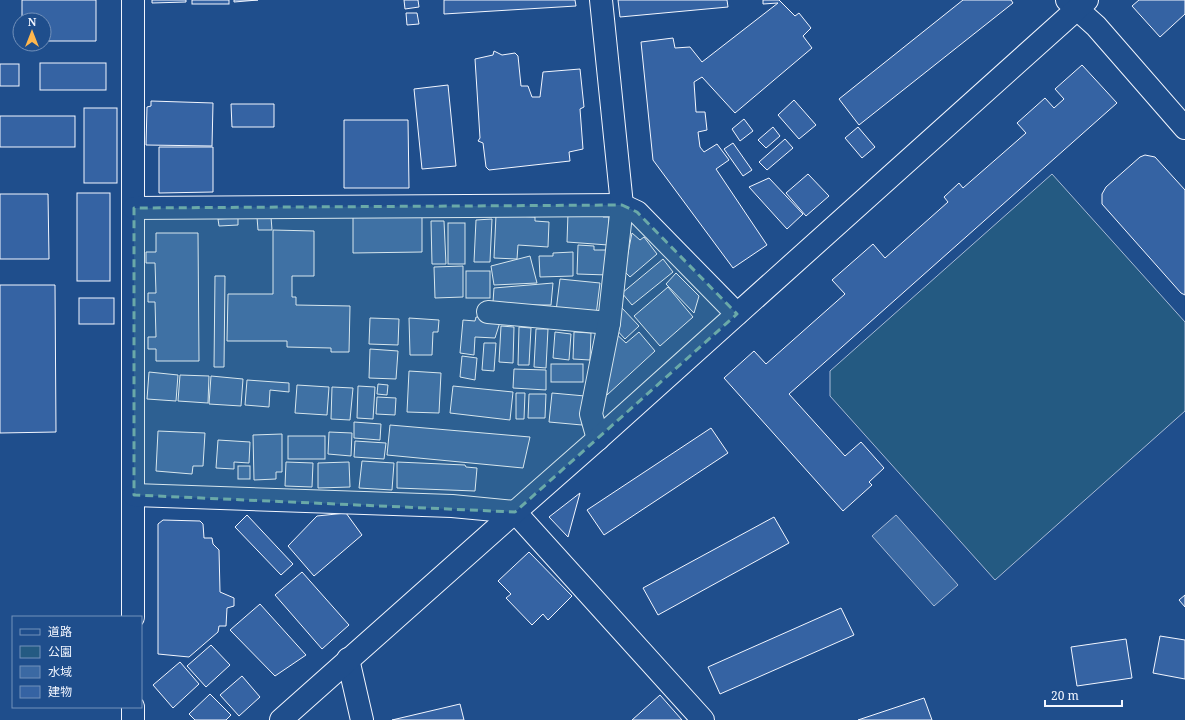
<svg xmlns="http://www.w3.org/2000/svg" width="1185" height="720" viewBox="0 0 1185 720" font-family="'Noto Serif','Noto Sans JP',serif">
<style>
.green{fill:#245a82;stroke:#a8bbd7}
.water{fill:#3b69a3;stroke:#a8bbd7}
.building{fill:#3563a3;stroke:#f2f6ff}
.lines{fill:none;stroke-linecap:round;stroke-linejoin:round}
.minor-casing{stroke:#f2f6ff;stroke-width:24}
.minor{stroke:#1f4e8c;stroke-width:22}
.marked{fill:#6aa9a8;fill-opacity:0.2;stroke:#6aa9a8;stroke-width:3;stroke-dasharray:8 5;stroke-linejoin:round}
</style>
<rect width="100%" height="100%" fill="#1f4e8c"/>
<polygon class="green" points="1052,174 1185,322 1185,411 995,580 830,396 830,371"/>
<polygon class="water" points="896,515 958,585 934,606 872,536"/>
<g class="building">
<polygon points="22,0 96,0 96,41 44,41 44,20 22,20"/>
<polygon points="152,0 186,0 186,2 152,3"/>
<rect x="192" y="0" width="37" height="4"/>
<polygon points="234,0 258,0 234,2"/>
<polygon points="404,0 418,0 419,7 405,9"/>
<polygon points="444,0 575,0 576,6 444,14"/>
<polygon points="618,0 727,0 728,7 620,17"/>
<polygon points="763,0 779,0 795,16 799,13 811,28 803,36 812,48 735,113 702,77 694,82 696,112 705,112 707,130 698,132 700,147 704,152 717,144 729,160 716,169 767,245 733,268 653,160 641,42 673,38 675,48 690,47 702,62 778,3 763,4"/>
<polygon points="963,0 1011,0 1013,3 859,125 839,99"/>
<polygon points="1139,0 1185,0 1185,14 1160,37 1132,6"/>
<polygon points="406,13 417,13 419,24 407,25"/>
<polygon points="494,51 502,55 515,53 518,56 521,86 528,86 532,97 540,97 543,72 580,69 584,107 580,109 583,149 569,152 570,161 489,170 486,167 483,143 478,141 480,138 475,59 493,55"/>
<rect x="40" y="63" width="66" height="27"/>
<rect x="0" y="64" width="19" height="22"/>
<polygon points="1082,65 1117,103 789,394 845,456 861,442 884,468 869,482 872,485 843,511 724,378 754,351 766,364 845,294 832,280 873,244 885,258 948,202 944,197 959,183 963,188 1026,133 1017,123 1045,98 1054,108 1064,99 1055,89"/>
<polygon points="448,85 456,166 422,169 414,89"/>
<polygon points="794,100 816,125 799,139 778,115"/>
<polygon points="151,101 213,103 212,146 146,145 147,107 151,106"/>
<polygon points="231,104 274,104 274,127 232,127"/>
<rect x="84" y="108" width="33" height="75"/>
<rect x="0" y="116" width="75" height="31"/>
<polygon points="744,119 753,131 740,141 732,129"/>
<polygon points="344,120 408,120 409,188 344,188"/>
<polygon points="773,127 780,136 766,148 758,140"/>
<polygon points="858,127 875,147 862,158 845,138"/>
<polygon points="785,139 793,148 767,170 759,162"/>
<polygon points="733,143 752,170 743,176 724,149"/>
<polygon points="159,147 213,147 213,192 159,193"/>
<polygon points="1145,155 1155,157 1185,190 1185,295 1181,293 1102,204 1102,194 1106,187 1140,157"/>
<polygon points="808,174 829,196 806,216 786,193"/>
<polygon points="769,178 803,214 787,229 749,187"/>
<rect x="77" y="193" width="33" height="88"/>
<polygon points="0,194 48,194 49,259 0,259"/>
<polygon points="568,213 603,215 603,217 609,217 608,245 567,242"/>
<polygon points="422,215 422,252 353,253 353,216"/>
<polygon points="496,215 535,217 535,221 549,222 548,247 518,245 517,259 494,258"/>
<polygon points="257,217 271,217 272,230 258,230"/>
<polygon points="238,218 238,225 219,226 218,219"/>
<polygon points="492,219 490,262 474,262 476,220"/>
<polygon points="431,221 444,221 446,264 432,264"/>
<rect x="448" y="223" width="17" height="41"/>
<polygon points="273,230 314,231 314,276 292,276 292,297 296,297 296,305 350,306 349,352 331,352 331,348 287,347 287,341 227,341 228,294 273,294"/>
<polygon points="156,233 198,233 199,361 156,361 156,349 148,349 148,337 156,337 155,302 148,302 148,293 156,293 155,263 146,263 146,252 156,252"/>
<polygon points="632,233 640,240 644,237 657,254 630,277 625,272 625,268"/>
<polygon points="578,245 594,246 594,250 608,250 608,275 577,274"/>
<polygon points="573,252 573,276 540,277 539,256 553,256 553,253"/>
<polygon points="530,256 537,283 494,285 491,266"/>
<polygon points="663,259 673,272 632,305 622,293"/>
<polygon points="463,266 463,297 435,298 434,267"/>
<rect x="466" y="271" width="24" height="27"/>
<polygon points="676,273 699,296 694,313 666,284"/>
<polygon points="215,276 225,276 224,367 214,367"/>
<polygon points="560,279 600,283 596,315 556,311"/>
<polygon points="553,283 551,305 498,305 493,302 494,288"/>
<polygon points="0,285 55,285 56,432 0,433"/>
<polygon points="668,287 693,317 660,346 634,316"/>
<rect x="79" y="298" width="35" height="26"/>
<polygon points="622,308 639,326 625,339 614,327"/>
<polygon points="476,317 501,319 495,338 475,337 474,355 460,353 463,320 475,321"/>
<polygon points="370,318 399,319 398,345 369,344"/>
<polygon points="409,318 439,320 438,332 433,332 432,355 410,355"/>
<polygon points="501,326 514,327 513,363 499,362"/>
<polygon points="519,327 531,328 529,365 518,365"/>
<polygon points="536,329 548,329 546,368 534,367"/>
<polygon points="613,331 626,343 639,332 655,351 607,395 606,367"/>
<polygon points="555,332 571,334 569,360 553,358"/>
<polygon points="574,332 591,333 590,360 573,359"/>
<polygon points="484,343 496,343 494,371 482,370"/>
<polygon points="370,349 398,351 396,379 369,378"/>
<polygon points="462,356 477,358 475,380 460,377"/>
<rect x="551" y="364" width="32" height="18"/>
<polygon points="514,369 546,370 546,390 513,388"/>
<polygon points="409,371 441,373 439,413 407,412"/>
<polygon points="149,372 178,375 176,401 147,399"/>
<polygon points="180,375 209,376 208,403 178,401"/>
<polygon points="211,376 243,379 241,406 209,404"/>
<polygon points="247,380 289,383 289,392 270,390 269,407 245,405"/>
<polygon points="378,384 388,385 387,395 377,394"/>
<polygon points="297,385 329,387 327,415 295,413"/>
<polygon points="358,386 375,387 373,419 357,418"/>
<polygon points="453,386 513,392 510,420 450,413"/>
<polygon points="332,387 353,388 350,420 331,419"/>
<polygon points="516,393 525,393 524,419 516,419"/>
<polygon points="552,393 585,396 582,425 549,422"/>
<polygon points="529,394 546,394 545,418 528,418"/>
<polygon points="377,397 396,398 395,415 376,414"/>
<polygon points="354,422 381,424 380,440 354,438"/>
<polygon points="390,425 530,437 523,468 387,455"/>
<polygon points="711,428 728,453 604,535 587,510"/>
<polygon points="158,431 205,433 203,466 193,466 192,474 156,471"/>
<polygon points="329,432 352,433 351,456 328,454"/>
<polygon points="282,434 282,472 276,472 276,479 254,480 253,435"/>
<rect x="288" y="436" width="37" height="23"/>
<polygon points="218,440 250,442 249,463 234,462 234,469 216,468"/>
<polygon points="355,441 386,443 384,459 354,457"/>
<polygon points="362,461 394,463 392,490 359,488"/>
<polygon points="286,462 313,463 312,487 285,486"/>
<polygon points="349,462 350,487 318,488 318,463"/>
<polygon points="397,462 465,465 466,467 477,468 475,491 397,488"/>
<rect x="238" y="466" width="12" height="13"/>
<polygon points="580,493 568,537 549,517"/>
<polygon points="346,513 362,535 314,576 288,546 317,516"/>
<polygon points="247,515 293,564 281,575 235,527"/>
<polygon points="774,517 789,543 658,615 643,588"/>
<polygon points="163,520 200,521 203,524 204,538 212,538 213,544 219,550 220,592 234,598 234,606 227,608 226,626 219,626 218,632 189,657 158,654 158,524"/>
<polygon points="529,552 572,596 548,620 543,614 532,625 506,598 511,594 498,581"/>
<polygon points="302,572 349,625 322,649 275,595"/>
<polygon points="1185,595 1185,607 1179,600"/>
<polygon points="260,604 306,655 275,676 230,630"/>
<polygon points="841,608 854,635 720,694 708,667"/>
<polygon points="1160,636 1185,640 1185,679 1153,673"/>
<polygon points="1126,639 1132,678 1077,686 1071,647"/>
<polygon points="211,645 230,665 206,687 187,666"/>
<polygon points="180,662 199,684 173,708 153,685"/>
<polygon points="242,676 260,697 239,716 220,695"/>
<polygon points="210,694 231,715 226,720 195,720 189,714"/>
<polygon points="660,695 682,720 632,720"/>
<polygon points="924,698 932,720 858,720"/>
<polygon points="460,704 464,720 392,720"/>
</g>
<g class="lines">
<g class="minor-casing">
<g id="minor">
<polyline points="133,0 133,617"/>
<polyline points="1067,0 1096,26 1185,128"/>
<polyline points="134,208 622,205 637,212 737,314"/>
<polyline points="488,312 609,323"/>
<polyline points="598,439 591,414 609,323 622,205 601,0"/>
<polyline points="134,495 452,506 515,512 703,720"/>
<polyline points="348,659 362,720"/>
<polyline points="133,720 133,707"/>
<polyline points="281,720 515,512 598,439 1087,0"/>
</g>
</g>
<use href="#minor" class="minor"/>
</g>
<path class="marked" d="M622 205 637 212 737 314 515 512 134 495V208Z"/>
<rect x="12" y="616" width="130" height="92" fill="#1f4e8c" stroke="#7391ba"/>
<rect x="20" y="629" width="20" height="6" fill="#1f4e8c" stroke="#7391ba"/>
<text x="48" y="636" font-size="12" fill="#f2f6ff">道路</text>
<rect x="20" y="646" width="20" height="12" fill="#245a82" stroke="#7391ba"/>
<text x="48" y="656" font-size="12" fill="#f2f6ff">公園</text>
<rect x="20" y="666" width="20" height="12" fill="#3b69a3" stroke="#7391ba"/>
<text x="48" y="676" font-size="12" fill="#f2f6ff">水域</text>
<rect x="20" y="686" width="20" height="12" fill="#3563a3" stroke="#7391ba"/>
<text x="48" y="696" font-size="12" fill="#f2f6ff">建物</text>
<g transform="translate(32 32)"><circle r="19" fill="#1f4e8c" stroke="#7391ba"/>
<path d="M0-3L7 15L0 10L-7 15Z" fill="#ffb74d"/>
<text y="-6" font-size="11" font-weight="bold" text-anchor="middle" fill="#f2f6ff">N</text>
</g>
<path d="M1045 700v6h77v-6" fill="none" stroke="#f2f6ff" stroke-width="2"/>
<text x="1051" y="700" font-size="12" fill="#f2f6ff" stroke="#1f4e8c" stroke-width="3" paint-order="stroke">20 m</text>
</svg>
